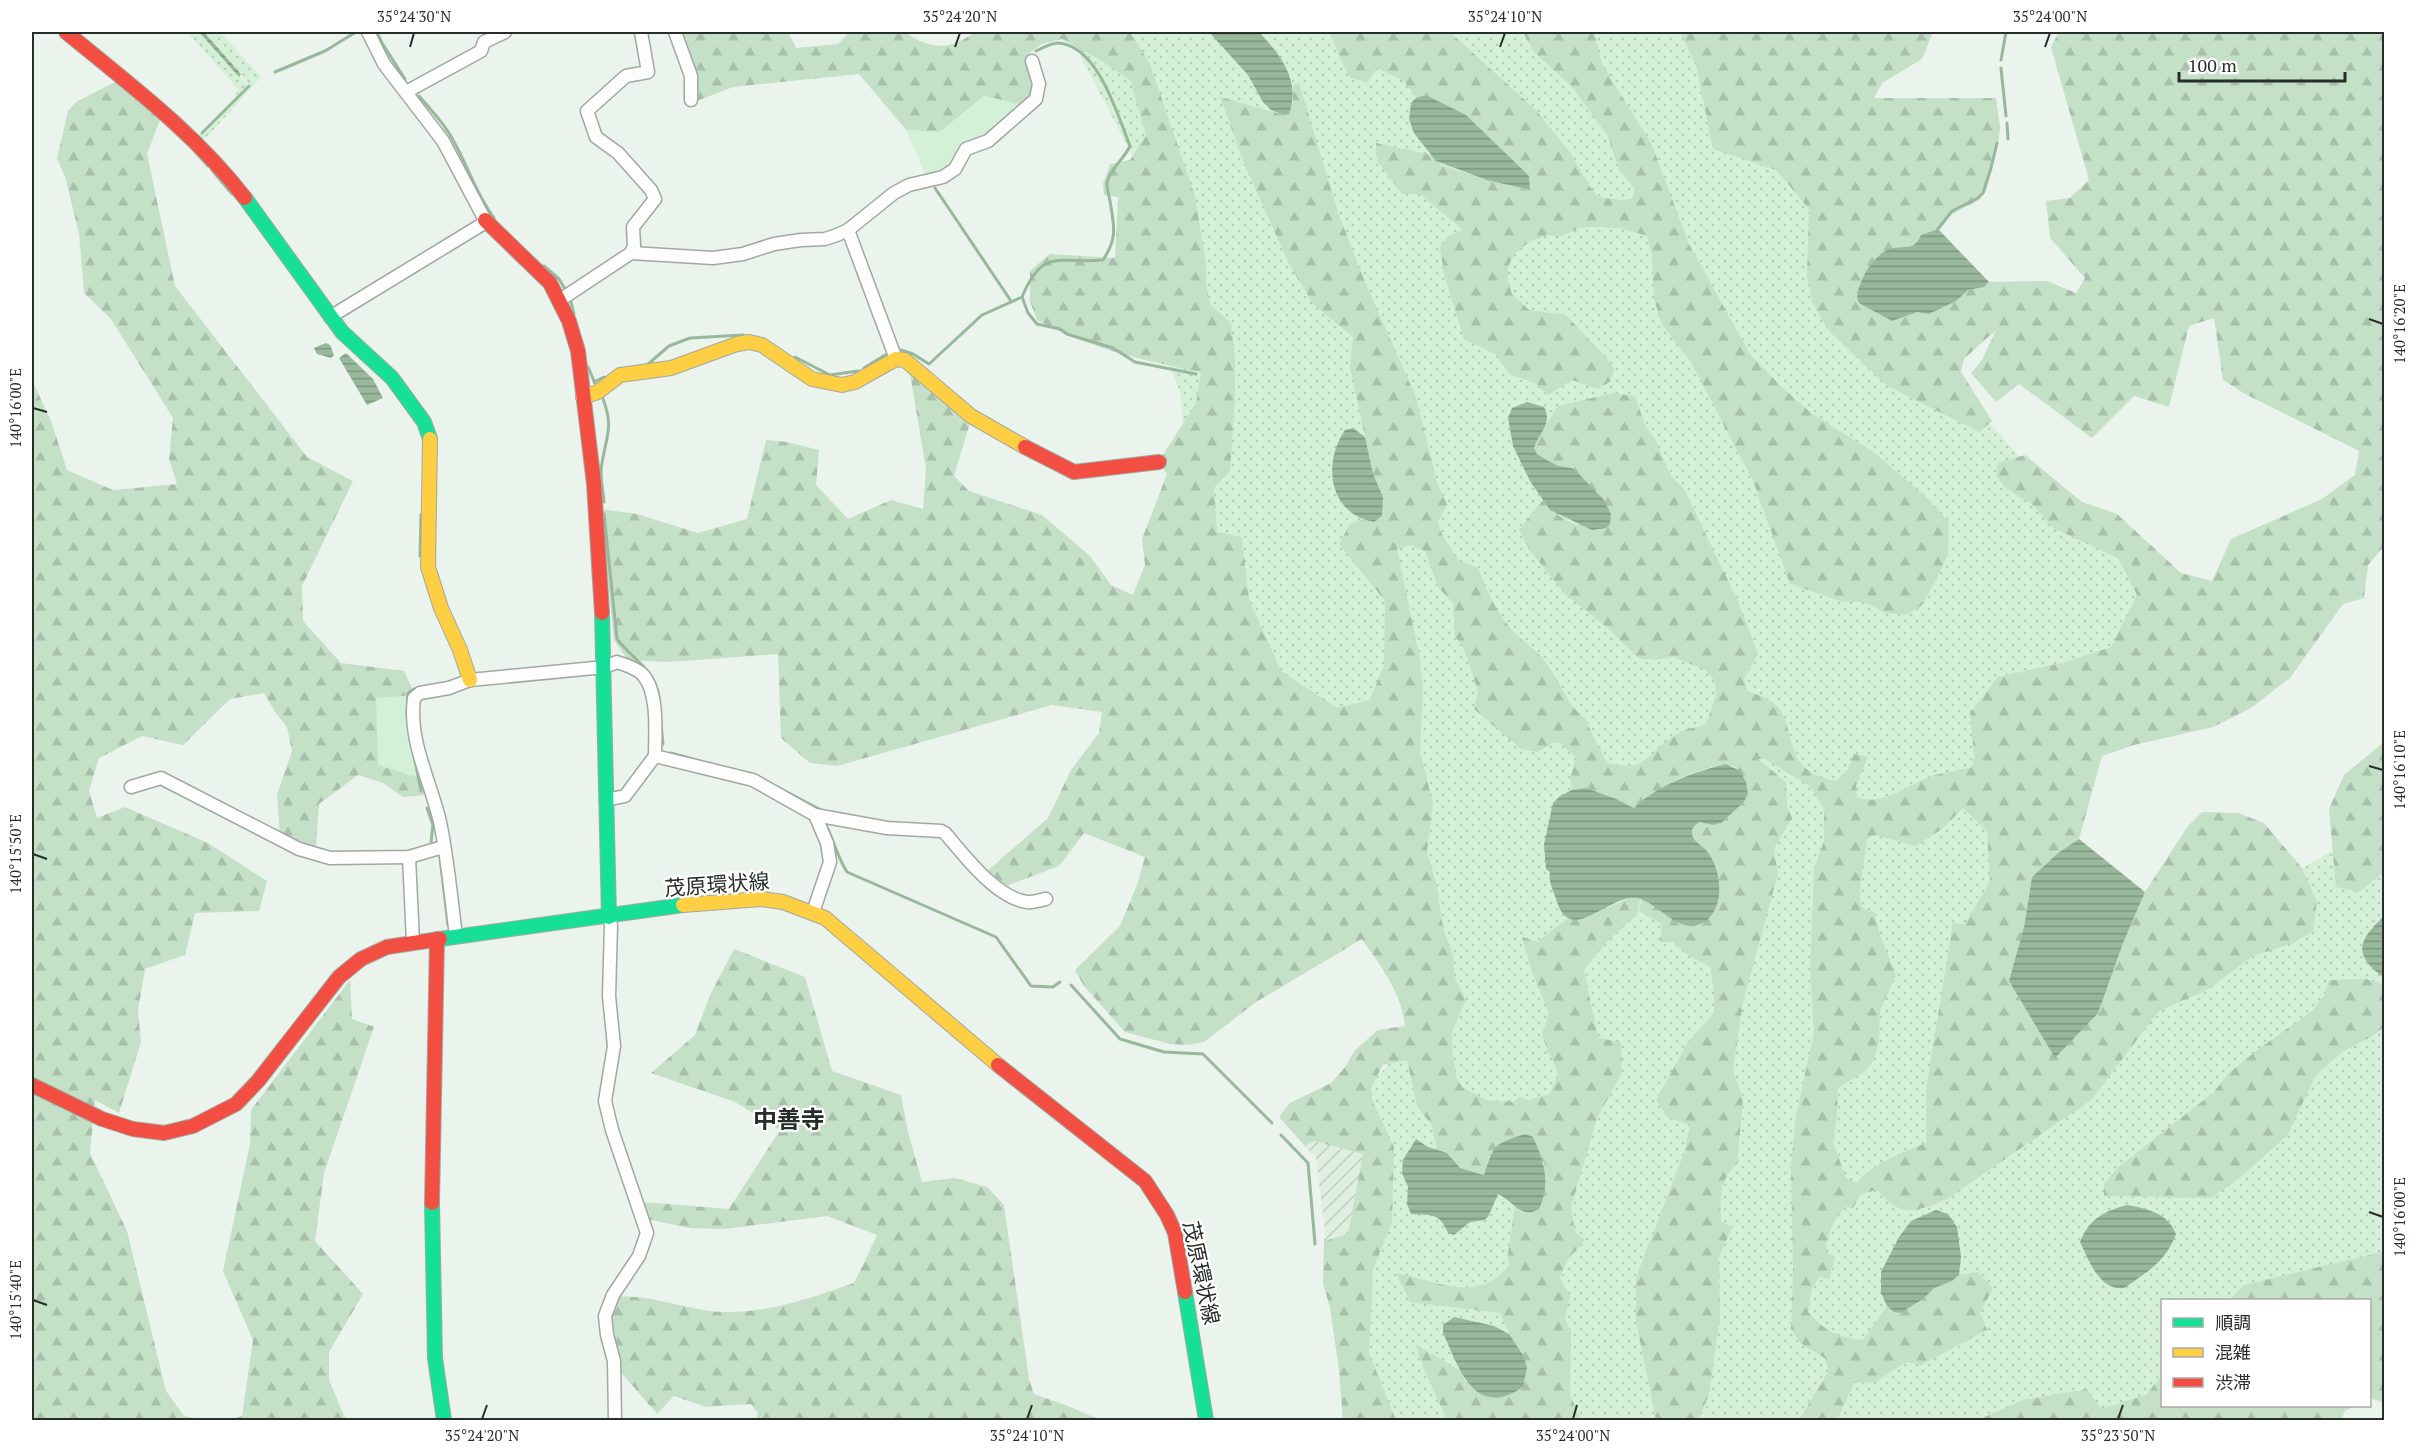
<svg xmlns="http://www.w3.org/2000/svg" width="2416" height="1452" viewBox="0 0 2416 1452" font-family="'PT Serif','Noto Sans JP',serif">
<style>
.industrial{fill:url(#industrial-furrows)}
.grass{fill:url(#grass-dots)}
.forest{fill:url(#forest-firs);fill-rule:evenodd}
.garden{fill:#d4f0d7}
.water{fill:url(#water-rules)}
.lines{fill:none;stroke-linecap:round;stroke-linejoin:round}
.stream{stroke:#98b89c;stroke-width:3}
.street-casing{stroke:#a1a8a2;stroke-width:15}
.fast-casing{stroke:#a1a8a2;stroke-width:16}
.slow-casing{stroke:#a1a8a2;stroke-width:16}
.jam-casing{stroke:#a1a8a2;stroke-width:16}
.street{stroke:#fcfdfc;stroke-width:12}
.fast{stroke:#16e098;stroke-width:14}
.slow{stroke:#ffcf43;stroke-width:14}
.jam{stroke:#f24e42;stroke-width:14}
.ticks{fill:none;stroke:#272d28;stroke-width:2}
.labels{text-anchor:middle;stroke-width:4.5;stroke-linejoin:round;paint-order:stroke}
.street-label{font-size:21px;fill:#272d28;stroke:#fff}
.quarter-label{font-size:24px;font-weight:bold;fill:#272d28;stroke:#fff}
.neatline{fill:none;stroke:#272d28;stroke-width:2}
.ticks-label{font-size:15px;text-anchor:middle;fill:#272d28}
</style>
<defs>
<pattern id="industrial-furrows" width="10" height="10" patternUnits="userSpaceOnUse" patternTransform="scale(1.5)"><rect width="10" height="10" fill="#deefe0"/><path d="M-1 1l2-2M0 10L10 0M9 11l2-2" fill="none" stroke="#becdc0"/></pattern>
<pattern id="grass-dots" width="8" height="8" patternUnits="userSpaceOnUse" patternTransform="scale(1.5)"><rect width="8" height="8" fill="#d4f0d7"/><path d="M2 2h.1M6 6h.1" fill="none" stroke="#b6ceb9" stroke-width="1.8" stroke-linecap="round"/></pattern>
<pattern id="forest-firs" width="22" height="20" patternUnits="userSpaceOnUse" patternTransform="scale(1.5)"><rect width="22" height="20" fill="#c4e0c7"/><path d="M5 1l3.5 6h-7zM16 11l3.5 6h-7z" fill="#a8c0ab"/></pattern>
<pattern id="water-rules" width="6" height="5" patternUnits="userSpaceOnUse" patternTransform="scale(1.5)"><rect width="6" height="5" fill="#98b89c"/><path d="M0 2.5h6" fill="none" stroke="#7c967f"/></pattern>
</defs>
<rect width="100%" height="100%" fill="#eaf4ec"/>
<polygon class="industrial" points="1313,1141 1363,1154 1348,1234 1324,1241 1325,1231 1316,1158 1305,1146"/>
<g class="grass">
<polygon points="187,32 199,32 247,85 236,96 235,95 239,90"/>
<polygon points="205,32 220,32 261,77 206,138 199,140 197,138 201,133 203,134 249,87 241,73"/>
<polygon points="1068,32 1723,32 1959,390 2046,485 2169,577 2013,901 2000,1055 2295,872 2384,822 2384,1311 2370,1320 2370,1300 2162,1300 2162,1406 2218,1420 1379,1420 1369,1353 1368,1155 1352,1103 1435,1016 1233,677 1187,470 1180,392 1139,290 1140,170"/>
</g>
<g class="forest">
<path d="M679 32H788L796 48 838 44 850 32H907C911 38 916 39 923 42 943 50 957 45 975 32H1130L1150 64 1195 196 1206 265V284L1210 304 1231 323 1235 358V398L1230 471 1214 488 1217 532 1242 537 1249 599 1281 671 1337 708 1370 700 1384 665 1385 601 1339 544 1350 524 1362 520 1374 522 1383 497 1373 474 1350 367 1353 337 1313 304 1288 262 1244 163 1220 97 1284 115 1293 104V85L1299 83 1339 215 1365 282 1416 397 1437 482 1447 505 1438 522 1442 534 1458 560 1478 568C1487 590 1497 615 1514 632 1525 643 1539 652 1547 664 1561 683 1567 706 1587 720 1590 735 1601 747 1606 762 1649 775 1647 751 1679 733 1686 728 1697 728 1706 724L1716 696 1715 681 1705 670 1674 657 1655 660 1638 658 1610 630 1564 593 1529 549 1519 530 1543 500C1556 519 1583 531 1605 528L1572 469C1558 468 1539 461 1534 448L1537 439 1558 406 1613 393 1635 396 1645 425 1655 439 1670 475 1684 489 1737 599 1758 654 1744 679 1748 692C1754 694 1761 695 1766 698 1805 718 1772 771 1837 781L1848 769 1854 754 1868 757 1856 786 1857 797C1881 807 1904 787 1927 778 1941 772 1957 771 1972 767L1974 756 1970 713 1998 677 2066 662 2111 647 2137 595 2118 558 2053 528 2032 504 2005 488 1996 475 1998 463 2025 455 2082 502 2117 514 2181 573 2212 581 2231 539 2322 499 2355 475 2359 451 2245 394 2223 380 2214 318 2189 326 2169 407 2134 396 2092 438 2019 384 1996 402 1971 373 1982 360 1996 330 1964 359 1961 372 1992 421 1979 432 1886 385 1829 331 1813 304 1807 276 1809 209 1776 170 1713 149 1696 65 1680 32H1933L1922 59 1882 83 1874 98H1996L2000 127 1998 146 1985 193 1977 201 1948 216 1938 229 1921 235C1915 247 1906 249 1893 248L1917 312 1929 313 1968 290 1984 287 1989 282 2047 281 2076 293 2085 278 2050 238 2046 201 2070 198 2089 180 2051 47 2059 32H2384V546L2368 565 2364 598 2343 604 2290 678 2251 708 2213 727 2134 745 2102 756 2079 839 2058 853 2032 877 2024 927 2009 981 2055 1057 2123 943 2145 892 2188 826 2202 812 2238 813 2264 823 2302 868 2317 902 2313 931 2293 943 2253 956 2207 990 2159 1011 2091 1100 1947 1199C1915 1212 1902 1219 1877 1190L1861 1194 1853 1208 1845 1207C1833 1221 1827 1233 1826 1252L1835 1257 1829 1280 1820 1276 1812 1287 1808 1312C1826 1332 1837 1337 1863 1340L1887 1306 1894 1312 1923 1299 1934 1288 1952 1281 1959 1275 1978 1272 1993 1288 1980 1313 1987 1330 1921 1365 1906 1362 1876 1382 1854 1383 1837 1420H1799L1828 1372 1826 1359 1800 1343 1791 1329 1793 1272 1791 1165 1796 1115 1814 1033 1810 970 1814 869 1824 841V809L1811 787 1765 759H1758L1786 782 1787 806 1792 818 1774 849 1778 874 1743 1002 1733 1070 1743 1099 1737 1164C1719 1179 1720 1199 1721 1221L1732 1227 1719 1258 1720 1318 1709 1395 1698 1420H1656L1636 1321V1278L1685 1150 1690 1125 1668 1118 1656 1100 1688 1042 1714 1013V993L1710 967 1686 954 1673 942H1660L1662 924 1639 911 1642 899 1688 924 1701 923 1715 910 1706 850 1693 838 1691 832 1693 827 1699 822 1713 825 1721 823 1743 803 1735 766C1710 759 1652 790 1634 808L1616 799 1586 788 1572 790 1570 779 1576 757 1557 741 1538 752 1521 749 1474 709 1478 691 1464 649 1455 636 1453 603 1438 587 1425 551 1409 545 1397 549 1419 654 1423 687 1420 752 1433 803 1427 852 1437 886 1443 928 1453 955 1455 978 1466 1000 1452 1032V1046L1456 1077 1462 1087 1486 1100 1513 1102 1519 1097 1529 1100 1550 1094 1558 1074 1551 1056 1545 1051 1547 1049 1542 1034 1549 1013 1532 972 1522 937 1537 942 1568 918 1589 917 1632 897 1640 899 1637 914 1604 945 1584 970 1598 1038 1621 1042 1622 1073 1597 1118 1571 1207 1575 1232 1585 1240 1568 1259 1560 1277 1570 1296 1565 1319 1571 1332 1570 1395 1581 1420H1447L1424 1369 1415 1344 1461 1371 1466 1383 1523 1355 1509 1334 1500 1313 1410 1302 1396 1273C1437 1281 1479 1305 1509 1265L1508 1253 1515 1206 1521 1212 1545 1163 1508 1140C1488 1152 1490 1153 1485 1175L1460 1168 1447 1154 1437 1150 1432 1126 1417 1106 1407 1060 1383 1065 1371 1088 1372 1100 1394 1147 1392 1223 1373 1269 1369 1353 1396 1420H1343L1339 1370 1330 1308 1323 1283 1324 1241 1348 1234 1363 1154 1314 1141 1305 1146 1279 1117 1290 1103 1331 1083 1345 1067 1355 1050 1378 1030 1405 1026C1401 991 1381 967 1362 939L1256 1002 1204 1042 1188 1045 1170 1044 1125 1032 1084 986 1075 970 1120 926 1137 885 1145 857 1084 833 1059 866 1003 887 985 873 1048 818 1071 770 1099 733 1102 712 1052 705 837 766 810 763 781 738 778 654 669 662 628 660 614 640 600 509 637 514 698 533 747 519 766 440 787 442 819 450 816 485 848 519 891 500 923 509 926 469 909 368 971 420 954 476 969 491 1042 515 1090 556 1111 585 1133 595 1145 565 1142 539 1167 474 1161 465V458L1196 403 1201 372C1145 361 1088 348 1037 320L1030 301V271L1050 254 1115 258 1118 197 1104 195 1103 184 1110 164 1130 160 1146 135 1130 80 1104 62 1062 39 1042 44 1029 53C1028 69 1033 83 1033 99L1024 105 984 96 940 132 906 130 859 74 733 87 694 102ZM1963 808 1987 831 1990 881 1965 924 1953 923 1926 1089V1143C1901 1153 1875 1162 1857 1183L1846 1178 1833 1142 1837 1116 1838 1088 1865 1071 1873 1061 1879 1043 1880 1010 1896 975 1880 935 1874 912 1861 907 1860 889 1867 839 1875 835 1916 846 1942 829Z"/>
<polygon points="1329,32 1450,32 1536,110 1572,155 1590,187 1598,197 1621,200 1632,199 1635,189 1619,170 1608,136 1572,87 1533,51 1523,32 1594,32 1602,64 1652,145 1689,244 1750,354 1782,387 1811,413 1875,453 1928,499 1949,522 1948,555 1934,584 1921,606 1906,615 1886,613 1865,602 1843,602 1790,584 1753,481 1692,364 1661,323 1654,299 1652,255 1647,236 1620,228 1597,227 1579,228 1563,236 1547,235 1529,242 1515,253 1508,267 1508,282 1512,294 1529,310 1566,315 1611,363 1614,370 1610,382 1597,389 1572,380 1548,395 1535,383 1509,374 1495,354 1464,339 1444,274 1440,247 1448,236 1463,230 1420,194 1402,194 1377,161 1376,143 1431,155 1441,165 1487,180 1529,190 1517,166 1466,115 1426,95 1416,98 1403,80 1377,68 1367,83 1349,77"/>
<polygon points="115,82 161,117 147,154 175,286 307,457 353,481 302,586 303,621 341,663 404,671 415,695 426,795 403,797 383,783 358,775 319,804 316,849 280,837 277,795 292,751 287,727 275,712 264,693 230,699 183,745 142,736 99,758 89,791 97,818 125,807 208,843 267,881 259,911 195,913 185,955 145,969 138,1010 141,1042 119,1113 95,1100 90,1153 127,1231 166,1391 184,1416 204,1420 32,1420 32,380 51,421 67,470 113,490 177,484 169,459 173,418 111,319 84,293 79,234 66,180 57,158 68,111 76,102"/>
<polygon points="2384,742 2384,872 2359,892 2336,887 2329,809 2344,775"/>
<path d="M734 949 805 977 832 1071 901 1095 908 1132 922 1182 955 1178 987 1187 1004 1205 1029 1379 1034 1394 1068 1406 1100 1420H756L758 1413 751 1404 706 1407 674 1396 657 1414 618 1369 608 1316 614 1297C652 1293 687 1311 724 1312 771 1313 810 1298 854 1283L877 1235 827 1216 724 1229 689 1228 647 1219 642 1202 729 1209 780 1130 735 1102 651 1073 695 1035 710 995Z"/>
<polygon points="2366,979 2384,985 2384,1027 2371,1037 2342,1052 2316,1075 2287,1136 2237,1180 2211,1198 2104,1196 2104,1184 2118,1167 2213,1093 2229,1073 2260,1048 2312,1011 2325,995 2329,980"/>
<polygon points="350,980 352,1019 374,1027 324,1173 315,1241 363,1294 329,1352 329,1380 346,1420 230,1420 242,1416 253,1340 223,1271 250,1144 251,1110"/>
<polygon points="2384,1249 2384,1306 2382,1313 2384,1324 2384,1403 2370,1398 2370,1300 2230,1300 2244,1285 2382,1252"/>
<polygon points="2162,1375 2162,1406 2355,1406 2345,1411 2341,1420 1978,1420 2023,1400 2087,1389 2101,1409 2146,1395"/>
</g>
<g class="garden">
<polygon points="984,96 1024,105 951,170 927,178 906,130 940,132"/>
<polygon points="415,695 423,779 378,765 376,698"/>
</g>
<g class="water">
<polygon points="199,32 204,32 241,74 239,77"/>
<path d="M1209 32H1259C1281 55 1301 81 1289 114L1284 115 1271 110 1263 102 1248 75Z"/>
<polygon points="1426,95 1466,115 1529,176 1530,190 1487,180 1436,161 1414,133 1409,119 1411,103 1416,98"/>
<path d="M1938 229 1989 282 1984 287 1968 290 1956 301 1929 314 1917 312 1892 321 1859 303C1856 296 1857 292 1860 285 1865 271 1877 251 1894 248 1907 246 1914 250 1921 235Z"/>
<polygon points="326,343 330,345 334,355 331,358 317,354 314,348"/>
<polygon points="346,353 373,379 383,398 367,405 339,358"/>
<path d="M1527 402 1544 407C1553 423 1539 433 1534 448L1537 454 1543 458 1558 466 1572 468 1578 473 1604 500 1611 514 1610 524 1606 528 1592 530 1550 510 1530 481 1513 446 1508 418 1512 408Z"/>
<path d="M1353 428 1365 437 1373 474 1383 497 1382 516 1374 522C1329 514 1322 463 1345 430Z"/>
<path d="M1726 764 1740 771 1746 782 1748 794 1743 803 1721 823 1713 825 1699 822C1696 825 1691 827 1692 833 1692 840 1701 845 1706 850 1720 866 1726 901 1709 918 1682 943 1658 900 1636 898 1609 894 1570 948 1556 899 1553 889 1548 882 1550 872L1546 869 1544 844 1553 803 1560 796 1572 790 1586 788 1616 799 1634 808C1658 785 1694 772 1726 764Z"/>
<polygon points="2079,839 2145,892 2123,943 2098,1013 2055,1058 2009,981 2024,927 2032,877 2058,853"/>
<path d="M2384 916V978C2352 954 2358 941 2384 916Z"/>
<path d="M1525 1134 1533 1137C1544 1161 1551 1183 1539 1209 1521 1220 1514 1201 1498 1194L1488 1217 1484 1220 1470 1222 1454 1235 1448 1233C1439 1211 1430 1216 1411 1214L1407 1204 1408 1187 1402 1173 1403 1160 1416 1139 1428 1147 1447 1153 1460 1168 1484 1175C1494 1144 1494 1144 1525 1134Z"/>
<path d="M2127 1205C2148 1209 2168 1213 2176 1234 2165 1263 2148 1271 2124 1288 2099 1291 2089 1260 2080 1242 2090 1218 2103 1212 2127 1205Z"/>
<polygon points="1936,1210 1948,1214 1957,1227 1961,1257 1959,1275 1952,1281 1934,1288 1923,1299 1900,1313 1894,1312 1887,1306 1881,1293 1881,1272 1899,1237 1911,1221"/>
<path d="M1454 1317 1494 1326 1509 1334 1523 1355 1527 1367 1523 1387C1474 1420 1459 1368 1443 1333V1325Z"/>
</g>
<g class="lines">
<g class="stream">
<polyline points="377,32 382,43 405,79"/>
<path d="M1036 51C1042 48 1051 43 1058 43 1098 45 1118 116 1130 146 1124 159 1111 168 1107 182 1106 187 1109 195 1110 201 1114 226 1118 238 1103 260 1058 264 1043 247 1022 297L1028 313 1037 324 1060 329 1067 334 1113 348 1135 362 1196 374"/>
<polyline points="2001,60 2006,32"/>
<polyline points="2001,68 2006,116"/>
<polyline points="275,72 325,51 356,32"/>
<path d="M419 96C431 110 444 123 453 140 468 166 476 194 494 218"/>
<polyline points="2007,123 2008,139"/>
<polyline points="202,133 249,86"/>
<polyline points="192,148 208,166"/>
<polyline points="212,170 232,194"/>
<polyline points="935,188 1011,301"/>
<polyline points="1938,229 1952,211 1978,198 1983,193 1991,168 1997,143"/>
<polyline points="544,266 559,279 565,289"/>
<polyline points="571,302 574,314"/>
<polyline points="901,350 913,354 929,364 982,315 1022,297"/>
<polyline points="795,357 830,375 858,371"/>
<polyline points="647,365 669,346 690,338 743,335"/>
<polyline points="588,367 595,383"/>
<polyline points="864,368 885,355"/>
<polyline points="594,382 604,377"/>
<path d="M602 396C614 427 607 433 602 463 599 475 603 489 604 502"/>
<path d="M604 514 617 639C632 659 656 670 659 698"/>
<polyline points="420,556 421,515"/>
<polyline points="407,715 408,693 414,689 440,684"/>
<polyline points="661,725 663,744"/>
<polyline points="671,753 700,761"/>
<polyline points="414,755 421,791"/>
<polyline points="777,787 823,811"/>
<polyline points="427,808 433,825 431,842"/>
<path d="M827 827C834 842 838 858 847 872L996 937 1031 986 1053 987 1060 982"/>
<polyline points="440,857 448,925"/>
<polyline points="1071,985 1120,1039 1164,1052 1203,1054 1272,1123"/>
<polyline points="1281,1135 1308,1163 1315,1244"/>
</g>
<g class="street-casing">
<g id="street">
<polyline points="675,32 691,76 691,100"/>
<polyline points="406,92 481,51 484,42 505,32"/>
<polyline points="848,230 896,359"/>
<polyline points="631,253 713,258 743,254 774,244 801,240 825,239 837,235 848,230 894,193 909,185 943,177 955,169 966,149 988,141 1036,99 1039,84 1032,61"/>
<polyline points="560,300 631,253 634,246 633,227 655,199 651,190 618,153 596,137 587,111 626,76 648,72 641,32"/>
<polyline points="330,317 481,225 485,220 443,141 384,64 368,32"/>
<polyline points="131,787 161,778 299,849 330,858 409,857 443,847"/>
<polyline points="606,800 625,796 655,756 753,780 815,815 827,843 830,862 813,912"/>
<path d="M815 815 887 828 941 831 945 833C964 855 996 898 1027 902 1032 903 1040 900 1046 899"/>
<polyline points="409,857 413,942"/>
<polyline points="609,917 611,925 609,996 614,1046 605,1101 612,1130 647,1233 639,1256 613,1295 605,1316 607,1335 614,1361 615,1420"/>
<path d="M456 936C451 898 448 860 440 822 431 782 408 741 414 698L420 693 449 688 470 680 605 667 617 662C625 665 637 668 643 675 659 693 655 734 655 756"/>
</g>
</g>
<g class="fast-casing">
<g id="fast">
<polyline points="245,198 342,332 392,378 424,422 430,439"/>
<polyline points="602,613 609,917"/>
<polyline points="440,939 683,905"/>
<polyline points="432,1203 435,1358 444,1420"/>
<polyline points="1185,1292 1206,1420"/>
</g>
</g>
<g class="slow-casing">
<g id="slow">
<polyline points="583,397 598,392 620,375 671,368 737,344 749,342 762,345 812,379 842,385 855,382 896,359 905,360 971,416 1025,447"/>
<polyline points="430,439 428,567 441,608 460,650 470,680"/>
<polyline points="683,905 761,899 783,902 825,918 998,1065"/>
</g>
</g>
<g class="jam-casing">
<g id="jam">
<path d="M66 32C129 84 195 133 245 198"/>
<polyline points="485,220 550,283 569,321 578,351 594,484 602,613"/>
<polyline points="1025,447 1074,472 1159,462"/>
<polyline points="998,1065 1145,1181 1167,1215 1175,1233 1185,1292"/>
<polyline points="32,1085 102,1119 133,1129 164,1133 193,1126 236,1104 258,1081 339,977 361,959 387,947 440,939"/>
<polyline points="432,1203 437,939"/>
</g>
</g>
<use href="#street" class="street"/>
<use href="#fast" class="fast"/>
<use href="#slow" class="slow"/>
<use href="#jam" class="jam"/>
</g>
<path class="ticks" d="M410 47 414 33M955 47 960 33M1500 47 1505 33M2045 47 2050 33M2369 319 2383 324M33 408 47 412M2369 766 2383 770M33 854 47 859M2369 1212 2383 1217M33 1300 47 1305M482 1419 487 1405M1027 1419 1032 1405M1573 1419 1577 1405M2118 1419 2123 1405"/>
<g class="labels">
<g class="street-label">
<text transform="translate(717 885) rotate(-4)" y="7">茂原環状線</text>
<text transform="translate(1201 1273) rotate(78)" y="7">茂原環状線</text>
</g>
<g class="quarter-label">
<text x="789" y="1128">中善寺</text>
</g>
</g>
<rect width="2416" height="1452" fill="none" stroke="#ffffff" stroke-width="66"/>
<rect x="2161" y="1299" width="210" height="108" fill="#ffffff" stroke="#a9aba9" stroke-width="1.5"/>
<rect x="2173" y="1318" width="30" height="9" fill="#16e098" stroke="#a9aba9" stroke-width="1.5"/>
<text x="2215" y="1329" font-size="18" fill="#272d28">順調</text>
<rect x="2173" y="1348" width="30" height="9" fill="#ffcf43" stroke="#a9aba9" stroke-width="1.5"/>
<text x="2215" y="1359" font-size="18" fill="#272d28">混雑</text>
<rect x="2173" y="1378" width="30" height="9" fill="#f24e42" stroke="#a9aba9" stroke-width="1.5"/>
<text x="2215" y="1389" font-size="18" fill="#272d28">渋滞</text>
<path d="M2179 72v9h166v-9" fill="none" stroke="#272d28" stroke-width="3"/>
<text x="2188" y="72" font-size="18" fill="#272d28" stroke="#ffffff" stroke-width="4.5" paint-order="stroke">100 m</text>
<rect x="33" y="33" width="2350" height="1386" class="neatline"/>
<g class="ticks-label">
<text x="414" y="22">35°24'30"N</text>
<text x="960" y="22">35°24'20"N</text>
<text x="1505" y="22">35°24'10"N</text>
<text x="2050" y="22">35°24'00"N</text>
<text transform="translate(2400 324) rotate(-90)" y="5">140°16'20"E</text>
<text transform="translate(16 408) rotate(-90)" y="5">140°16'00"E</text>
<text transform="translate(2400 770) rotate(-90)" y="5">140°16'10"E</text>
<text transform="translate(16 854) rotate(-90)" y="5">140°15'50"E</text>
<text transform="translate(2400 1217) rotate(-90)" y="5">140°16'00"E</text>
<text transform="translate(16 1300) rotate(-90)" y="5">140°15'40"E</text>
<text x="482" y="1441">35°24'20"N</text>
<text x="1027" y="1441">35°24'10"N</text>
<text x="1573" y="1441">35°24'00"N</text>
<text x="2118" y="1441">35°23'50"N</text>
</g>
</svg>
